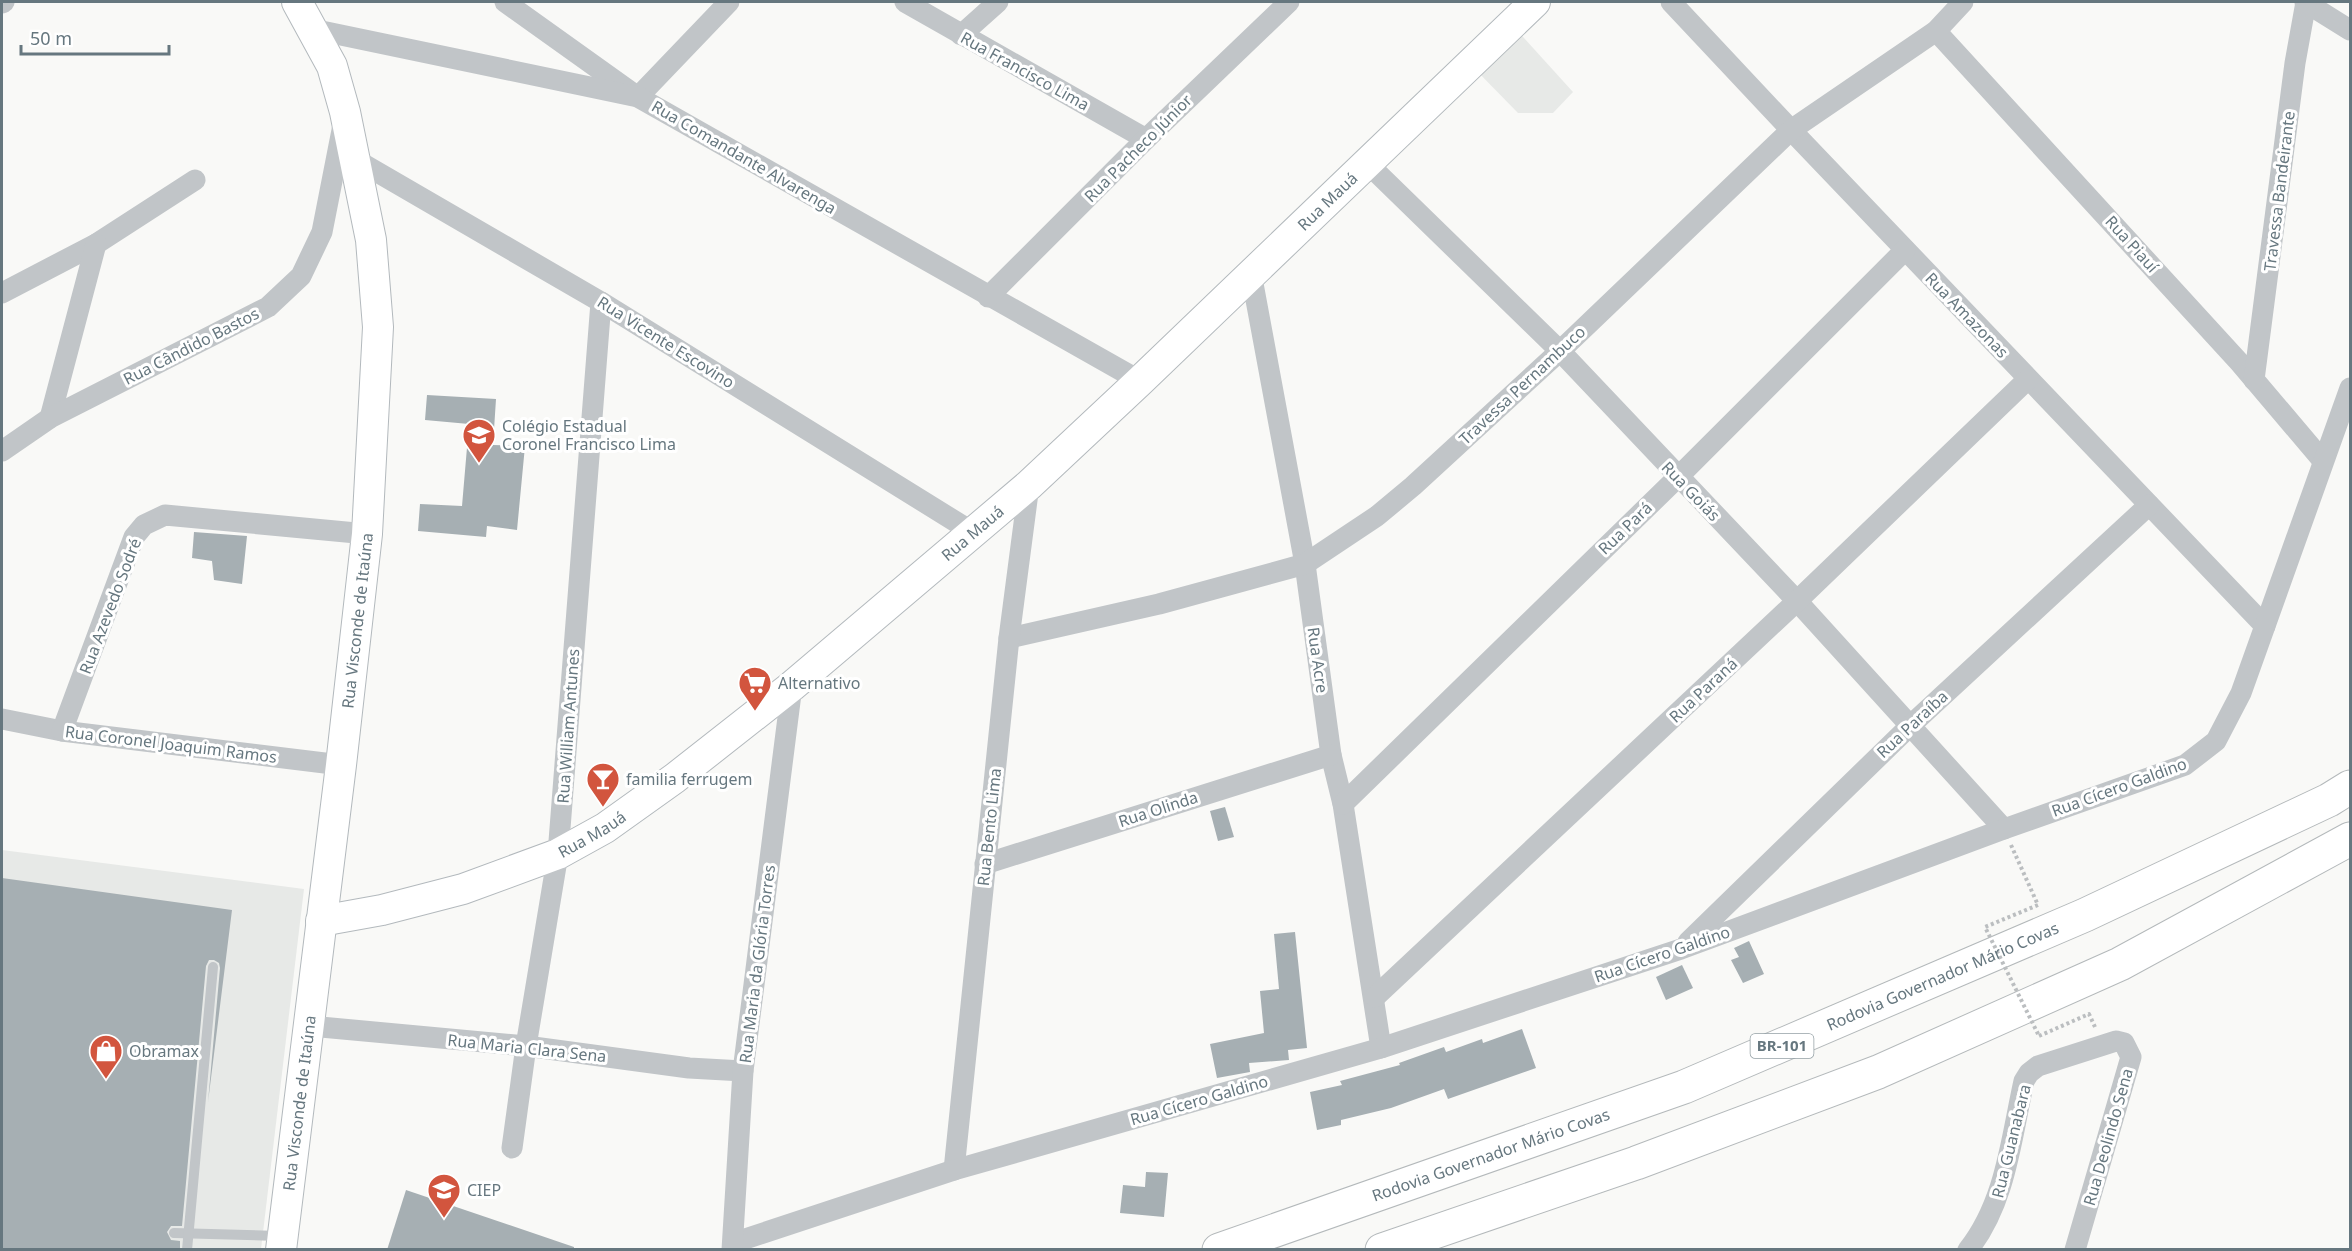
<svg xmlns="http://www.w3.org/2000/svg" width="2352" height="1251" viewBox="0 0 2352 1251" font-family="'Noto Sans',sans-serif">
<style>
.built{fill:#e7e9e7}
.building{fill:#a6afb3}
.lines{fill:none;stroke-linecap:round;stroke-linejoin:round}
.secondary-casing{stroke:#b3b9bd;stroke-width:32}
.highway-casing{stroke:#b4b9bb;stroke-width:35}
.path{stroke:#bbbec0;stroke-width:4;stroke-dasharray:3 3;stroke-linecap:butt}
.lane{stroke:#c1c5c8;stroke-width:10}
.street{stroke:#c1c5c8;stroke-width:21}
.secondary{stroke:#fff;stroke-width:30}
.highway{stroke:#fff;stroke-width:33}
.path-bridge{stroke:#bbbec0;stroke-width:4;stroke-dasharray:3 3;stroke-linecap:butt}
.labels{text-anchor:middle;stroke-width:6;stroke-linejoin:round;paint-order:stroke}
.shield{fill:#fff;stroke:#94a0a5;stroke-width:1.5}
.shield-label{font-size:15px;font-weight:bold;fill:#66777f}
.street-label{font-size:16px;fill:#66777f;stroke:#fff}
.poi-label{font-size:16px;fill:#66777f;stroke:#fff;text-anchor:start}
</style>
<rect width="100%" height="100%" fill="#f9f9f7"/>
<g class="built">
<polygon points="1515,28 1573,92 1553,113 1518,113 1471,65"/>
<polygon points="2,850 304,889 261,1249 2,1250"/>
</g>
<g class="building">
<polygon points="427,395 496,399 493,445 525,446 517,530 487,526 486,537 418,531 420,504 462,506 469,424 425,420"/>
<polygon points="194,532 247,536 242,584 214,580 212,561 192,558"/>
<polygon points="1225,807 1234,837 1218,841 1210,811"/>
<polygon points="2,878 232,910 208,1102 220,968 219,963 214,960 209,960 206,966 182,1226 171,1226 167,1232 171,1240 180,1241 180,1250 2,1250"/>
<polygon points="1295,932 1307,1048 1288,1050 1289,1060 1249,1063 1250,1072 1217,1078 1210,1044 1264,1033 1260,991 1279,989 1274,934"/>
<polygon points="1749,941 1764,974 1743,983 1731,960 1739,957 1734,948"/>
<polygon points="1682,965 1693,988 1666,1000 1656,977"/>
<polygon points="1522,1029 1536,1068 1448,1099 1444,1089 1391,1108 1341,1120 1341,1125 1317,1130 1310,1092 1342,1085 1340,1081 1400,1065 1399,1063 1444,1047 1446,1052 1482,1039 1483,1043"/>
<polygon points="1146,1172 1168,1173 1164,1217 1120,1213 1123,1185 1145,1187"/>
<polygon points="406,1190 574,1247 574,1250 387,1250"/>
</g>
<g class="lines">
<g class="secondary-casing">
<g id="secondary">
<path id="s1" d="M321 921 382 910 463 889 558 854 605 828 675 778 792 686 1029 485 1140 381 1535 2"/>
<path id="s2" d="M281 1250 341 765 367 534 378 327 371 240 345 112 332 66 297 2"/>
</g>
</g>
<g class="highway-casing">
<g id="highway">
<path id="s3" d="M1219 1250 1684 1087 2085 915 2329 800 2350 787"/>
<polyline points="1382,1250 1636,1163 1878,1072 2120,964 2350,839"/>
</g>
</g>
<g class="path">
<polyline points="2011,845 2038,905"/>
<polyline points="2039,1036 2089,1014 2095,1027"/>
</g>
<g class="lane">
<polyline points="174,1233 279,1236"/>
<polyline points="187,1250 213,967"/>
</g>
<g class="street">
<polyline points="505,2 638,97 729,2"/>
<polyline points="905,2 1146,139"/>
<polyline points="1671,2 1791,130 2265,626"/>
<polyline points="2305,2 2350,30"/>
<polyline points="2,3 4,2"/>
<polyline points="312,29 638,97 1140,381"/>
<polyline points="1936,31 2240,363 2323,461"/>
<polyline points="961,35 998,2"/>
<polyline points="353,158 601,302 974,533"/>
<polyline points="1367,163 1560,351 1797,601 2004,829"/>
<polyline points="1251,273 1305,564 1331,755 1343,804 1381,1048"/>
<polyline points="2,293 96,244 195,180"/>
<polyline points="988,297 1146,139 1289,2"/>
<polyline points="2254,380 2295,63 2306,2"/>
<polyline points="50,418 96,244"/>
<polyline points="2,451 50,418 268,307 301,276 322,232 343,125"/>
<polyline points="1009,638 1159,604 1305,564 1377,516 1413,486 1560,351 1791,130 1936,31 1963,2"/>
<polyline points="2,719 62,731 341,765"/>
<polyline points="62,731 134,537 144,525 165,515 367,534"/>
<polyline points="1343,804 1678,477 1905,250"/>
<polyline points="985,864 1331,755"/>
<polyline points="1688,942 1911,725 2149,505"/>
<polyline points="1375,997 1797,601 2028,379"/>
<polyline points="310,1026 526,1046 689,1068 743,1071"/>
<polyline points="512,1148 526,1046 558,854 601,302"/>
<polyline points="954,1170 1009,638 1029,485"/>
<polyline points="733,1243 954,1170 1381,1048 1681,949 2004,829 2185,765 2216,741 2241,693 2350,388"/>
<polyline points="732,1250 743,1071 792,686"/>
<path d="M1968 1250C2006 1202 2011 1139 2024 1081L2029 1073 2038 1066 2116 1041 2124 1043 2131 1057 2075 1250"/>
</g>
<use href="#secondary" class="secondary"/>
<use href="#highway" class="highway"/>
<polyline class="path-bridge" points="2038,905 1985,927 2039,1036"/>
</g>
<defs>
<g id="school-pin" transform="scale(1.725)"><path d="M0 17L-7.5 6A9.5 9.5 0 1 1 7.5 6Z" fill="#d2553e" stroke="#fff"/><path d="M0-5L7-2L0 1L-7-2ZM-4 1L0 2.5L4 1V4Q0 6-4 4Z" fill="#fff"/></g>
<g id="supermarket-pin" transform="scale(1.725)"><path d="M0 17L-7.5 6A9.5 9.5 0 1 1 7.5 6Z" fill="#d2553e" stroke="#fff"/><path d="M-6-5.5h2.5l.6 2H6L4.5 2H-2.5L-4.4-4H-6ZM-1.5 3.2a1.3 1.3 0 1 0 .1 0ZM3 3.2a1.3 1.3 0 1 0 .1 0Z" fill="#fff"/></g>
<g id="bar-pin" transform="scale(1.725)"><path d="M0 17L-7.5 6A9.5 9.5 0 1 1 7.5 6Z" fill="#d2553e" stroke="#fff"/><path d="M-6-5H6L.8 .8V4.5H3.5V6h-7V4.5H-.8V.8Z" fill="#fff"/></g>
<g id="shop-pin" transform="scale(1.725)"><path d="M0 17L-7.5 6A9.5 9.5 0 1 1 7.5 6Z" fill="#d2553e" stroke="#fff"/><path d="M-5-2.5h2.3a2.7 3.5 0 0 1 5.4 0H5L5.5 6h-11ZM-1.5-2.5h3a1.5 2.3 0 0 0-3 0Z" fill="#fff"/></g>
</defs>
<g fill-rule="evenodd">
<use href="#school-pin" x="479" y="435"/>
<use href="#supermarket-pin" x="755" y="683"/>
<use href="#bar-pin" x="603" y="779"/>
<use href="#shop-pin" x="106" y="1051"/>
<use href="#school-pin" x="444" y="1190"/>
</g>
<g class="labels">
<rect class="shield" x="1750.5" y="1034" width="63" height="24" rx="4.5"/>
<g class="shield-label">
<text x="1782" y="1051">BR-101</text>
</g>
<g class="street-label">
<text transform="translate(1025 71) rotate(29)" y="6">Rua Francisco Lima</text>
<text transform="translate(1138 148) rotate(-45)" y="6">Rua Pacheco Júnior</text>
<text transform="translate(744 157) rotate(30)" y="6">Rua Comandante Alvarenga</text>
<text transform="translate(2279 191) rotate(-83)" y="6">Travessa Bandeirante</text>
<text dy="6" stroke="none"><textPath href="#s1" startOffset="1258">Rua Mauá</textPath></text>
<text transform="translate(2132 244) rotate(48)" y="6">Rua Piauí</text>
<text transform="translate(1967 315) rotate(46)" y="6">Rua Amazonas</text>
<text transform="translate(666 342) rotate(32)" y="6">Rua Vicente Escovino</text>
<text transform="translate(191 346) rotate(-27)" y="6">Rua Cândido Bastos</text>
<text transform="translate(1522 385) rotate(-43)" y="6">Travessa Pernambuco</text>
<text transform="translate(1691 491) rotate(46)" y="6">Rua Goiás</text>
<text transform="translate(1625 528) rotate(-44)" y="6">Rua Pará</text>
<text dy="6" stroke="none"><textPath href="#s1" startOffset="772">Rua Mauá</textPath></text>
<text transform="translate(110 606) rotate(-69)" y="6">Rua Azevedo Sodré</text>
<text dy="6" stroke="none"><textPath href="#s2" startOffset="634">Rua Visconde de Itaúna</textPath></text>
<text transform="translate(1318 660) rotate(82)" y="6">Rua Acre</text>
<text transform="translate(1703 690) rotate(-43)" y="6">Rua Paraná</text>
<text transform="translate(1912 724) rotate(-43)" y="6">Rua Paraíba</text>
<text transform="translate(568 726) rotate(-86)" y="6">Rua William Antunes</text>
<text transform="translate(171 744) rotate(7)" y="6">Rua Coronel Joaquim Ramos</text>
<text transform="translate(2119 787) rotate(-20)" y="6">Rua Cícero Galdino</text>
<text transform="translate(1158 809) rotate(-18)" y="6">Rua Olinda</text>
<text transform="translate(989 827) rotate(-84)" y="6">Rua Bento Lima</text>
<text dy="6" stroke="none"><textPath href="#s1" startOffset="286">Rua Mauá</textPath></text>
<text transform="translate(1662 954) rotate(-19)" y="6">Rua Cícero Galdino</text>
<text transform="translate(757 964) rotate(-83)" y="6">Rua Maria da Glória Torres</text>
<text dy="6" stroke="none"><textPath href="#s3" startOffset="774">Rodovia Governador Mário Covas</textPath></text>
<text transform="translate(527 1048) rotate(6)" y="6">Rua Maria Clara Sena</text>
<text transform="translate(1199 1100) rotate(-16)" y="6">Rua Cícero Galdino</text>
<text dy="6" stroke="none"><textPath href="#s2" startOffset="148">Rua Visconde de Itaúna</textPath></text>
<text transform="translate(2108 1137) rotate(-74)" y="6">Rua Deolindo Sena</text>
<text transform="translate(2011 1141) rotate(-76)" y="6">Rua Guanabara</text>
<text dy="6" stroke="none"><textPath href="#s3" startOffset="288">Rodovia Governador Mário Covas</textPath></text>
</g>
<g class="poi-label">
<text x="502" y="432">Colégio Estadual<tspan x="502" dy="18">Coronel Francisco Lima</tspan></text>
<text x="778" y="689">Alternativo</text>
<text x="626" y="785">familia ferrugem</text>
<text x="129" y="1057">Obramax</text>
<text x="467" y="1196">CIEP</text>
</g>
</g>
<rect width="2352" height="1251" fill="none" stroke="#66777f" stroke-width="6"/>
<path d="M21 45v9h148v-9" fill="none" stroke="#66777f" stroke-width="3"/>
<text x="30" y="45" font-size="18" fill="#66777f" stroke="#ffffff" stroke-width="4.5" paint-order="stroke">50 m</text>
</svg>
